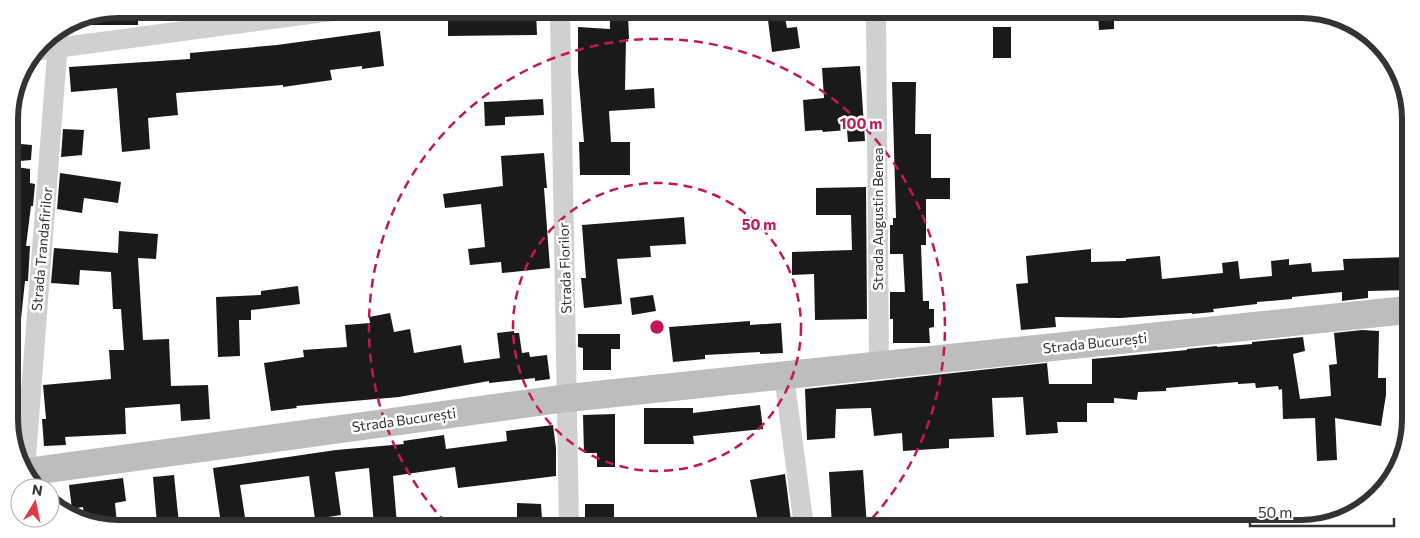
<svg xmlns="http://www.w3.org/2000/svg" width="1420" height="538" viewBox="0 0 1420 538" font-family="Commissioner,sans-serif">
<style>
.building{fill:#1a1a1a}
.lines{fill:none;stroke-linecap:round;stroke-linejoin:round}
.street{stroke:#d0d0d0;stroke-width:20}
.secondary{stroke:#bdbdbd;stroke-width:28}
.ring{fill:none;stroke:#c2185b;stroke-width:2.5;stroke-dasharray:9 6}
.labels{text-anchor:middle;stroke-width:5;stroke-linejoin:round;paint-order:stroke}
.street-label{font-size:14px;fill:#333;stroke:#fff}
.rim{fill:none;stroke:#333;stroke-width:6}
.centre{fill:#c2185b;stroke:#fff;stroke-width:2.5}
.ring-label{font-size:15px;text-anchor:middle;font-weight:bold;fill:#c2185b;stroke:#fff;stroke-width:5;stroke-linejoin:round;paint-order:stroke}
</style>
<rect width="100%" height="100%" fill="#fff"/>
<g class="building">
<polygon points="118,9 138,9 138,25 75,25 75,18 77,17"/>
<polygon points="448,10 536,11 537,35 448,36"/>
<polygon points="628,13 629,39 626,39 625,90 654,88 655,108 609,111 611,142 630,142 630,175 580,175 579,142 584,142 578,71 578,27 610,29 610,14"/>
<polygon points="1098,13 1114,14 1114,29 1099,30"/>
<polygon points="785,18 787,28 797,27 800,48 772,52 768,20"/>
<rect x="993" y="27" width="18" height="31"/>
<polygon points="380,31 384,66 362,69 362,66 330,70 332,80 283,87 283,85 176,93 178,115 148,118 150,149 122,152 117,88 71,92 69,67 190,59 190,53 277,45"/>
<polygon points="860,66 865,141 848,142 847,130 823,132 822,130 805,131 803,100 824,98 822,68"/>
<polygon points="892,82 916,82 915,134 931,134 931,178 950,178 950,199 926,199 926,245 921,245 923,301 929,301 929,309 934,309 934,327 929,328 930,343 893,343 893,319 890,319 890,292 905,292 903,254 890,254 890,225 893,225 893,218 896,218"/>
<polygon points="543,99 544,115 505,117 505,125 485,126 484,102"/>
<polygon points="63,129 84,130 82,155 61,157"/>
<polygon points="9,143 32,145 31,160 9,162"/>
<polygon points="544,153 547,188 544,188 550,268 502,273 501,262 470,265 468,249 485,247 481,204 445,208 443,194 503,186 501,156"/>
<polygon points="9,166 30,169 30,183 35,184 33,206 31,206 26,246 30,246 28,281 25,281 21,319 10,318"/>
<polygon points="60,173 121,182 118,203 84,198 82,213 57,209"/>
<polygon points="866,187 867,319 815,320 814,274 792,275 792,252 852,250 851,215 816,215 816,188"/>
<polygon points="684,217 686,244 650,246 651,257 617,259 622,304 584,308 581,278 586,278 582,225"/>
<polygon points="119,231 158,234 156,259 138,258 143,340 169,339 171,386 208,385 210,419 181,421 180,404 125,408 126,434 65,437 66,445 44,446 42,419 46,419 43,385 111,379 109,350 124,350 121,309 113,309 111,272 80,270 79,285 51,283 54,248 118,253"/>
<polygon points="1091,249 1091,262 1126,261 1126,259 1160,256 1162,279 1223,273 1222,263 1238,261 1240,279 1272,276 1271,261 1289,259 1289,265 1311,263 1312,272 1344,270 1343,259 1408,257 1408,290 1368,291 1368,298 1350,300 1342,301 1342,292 1292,297 1292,299 1257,302 1257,304 1213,309 1214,312 1192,314 1192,313 1120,318 1055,317 1056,327 1021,330 1016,284 1028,283 1026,256"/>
<polygon points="298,286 300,304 251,310 251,320 239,320 240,356 218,357 216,297 261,295 261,291"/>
<polygon points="653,295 656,311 632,315 630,298"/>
<polygon points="390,313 394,332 410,329 414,353 461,345 464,363 500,358 497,333 514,331 514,333 519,333 522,353 529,352 530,357 547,355 550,379 535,381 535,378 489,383 489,381 399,397 296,406 297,408 271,411 264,363 304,357 303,350 347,347 345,325 370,323 369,317"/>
<polygon points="750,321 750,325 781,323 783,353 760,354 760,352 705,355 705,359 673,362 669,327"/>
<polygon points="1362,330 1379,331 1378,378 1386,378 1386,395 1381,426 1335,418 1337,460 1317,461 1315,418 1283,419 1282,389 1279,390 1278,386 1256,388 1255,383 1238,384 1238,382 1166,388 1166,391 1138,392 1137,400 1114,398 1114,403 1087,403 1087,422 1057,422 1058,433 1026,435 1023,397 992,398 994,437 949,439 949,448 903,451 902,433 874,436 871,408 836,409 835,438 807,440 805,389 1047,363 1049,384 1092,384 1092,359 1187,350 1187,349 1217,346 1217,347 1252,344 1252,342 1303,337 1305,351 1293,354 1300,399 1331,396 1329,365 1337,364 1334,333"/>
<polygon points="578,334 620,334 620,349 611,349 611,370 583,370 583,348 578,347"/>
<polygon points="760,405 763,429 693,436 694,444 644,444 644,408 693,408 693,413"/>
<polygon points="615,414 615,467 597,467 597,453 584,453 583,415"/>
<polygon points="553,425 556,448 556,476 458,488 455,467 393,476 397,525 374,525 369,468 335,472 341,515 315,519 309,476 240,485 246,524 221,524 213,468 336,450 404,444 403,441 444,435 446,449 507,441 506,431"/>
<polygon points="863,470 867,527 832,527 829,472"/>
<polygon points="785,474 791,521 759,526 750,480"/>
<polygon points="174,475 179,524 157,524 153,477"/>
<polygon points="123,478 126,501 115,503 117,524 85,523 83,507 72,509 69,485"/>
<polygon points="517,503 541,504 542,519 517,520"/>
<rect x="585" y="504" width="29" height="22"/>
</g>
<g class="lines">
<g class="street">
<polyline points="560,11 569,526"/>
<polyline points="876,12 879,366"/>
<polyline points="34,51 340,10"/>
<polyline points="784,376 804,527"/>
<polyline points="25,470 59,28"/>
</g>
<polyline class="secondary" points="26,472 568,398 1407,310"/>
</g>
<g class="ring">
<circle cx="657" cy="327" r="144"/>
<path d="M446 523A288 288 0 1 1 866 525"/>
</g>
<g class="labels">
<g class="street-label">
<text transform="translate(878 219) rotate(-90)" y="5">Strada Augustin Benea</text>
<text transform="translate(42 249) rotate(-85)" y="5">Strada Trandafirilor</text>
<text transform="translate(565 268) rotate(-92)" y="5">Strada Florilor</text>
<text transform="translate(1095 343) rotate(-6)" y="5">Strada București</text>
<text transform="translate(404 420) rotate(-8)" y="5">Strada București</text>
</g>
</g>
<path d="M0 0H1420V538H0ZM119 18H1301A101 101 0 0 1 1402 119V419A101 101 0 0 1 1301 520H119A101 101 0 0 1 18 419V119A101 101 0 0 1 119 18Z" fill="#fff" fill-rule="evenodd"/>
<path class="rim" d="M119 18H1301A101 101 0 0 1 1402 119V419A101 101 0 0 1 1301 520H119A101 101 0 0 1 18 419V119A101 101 0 0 1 119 18Z"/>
<circle cx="657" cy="327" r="8" class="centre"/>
<g class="ring-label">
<text x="861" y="129">100 m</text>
<text x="759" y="230">50 m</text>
</g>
<g transform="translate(35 503) rotate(10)"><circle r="24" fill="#ffffff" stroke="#adadad"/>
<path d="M0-4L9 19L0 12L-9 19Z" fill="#e63946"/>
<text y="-8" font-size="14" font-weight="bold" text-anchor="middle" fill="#333333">N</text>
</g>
<path d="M1250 518v8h144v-8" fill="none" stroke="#333333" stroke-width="2.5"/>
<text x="1258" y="518" font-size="15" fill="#333333" stroke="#ffffff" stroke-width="4" paint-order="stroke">50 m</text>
</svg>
